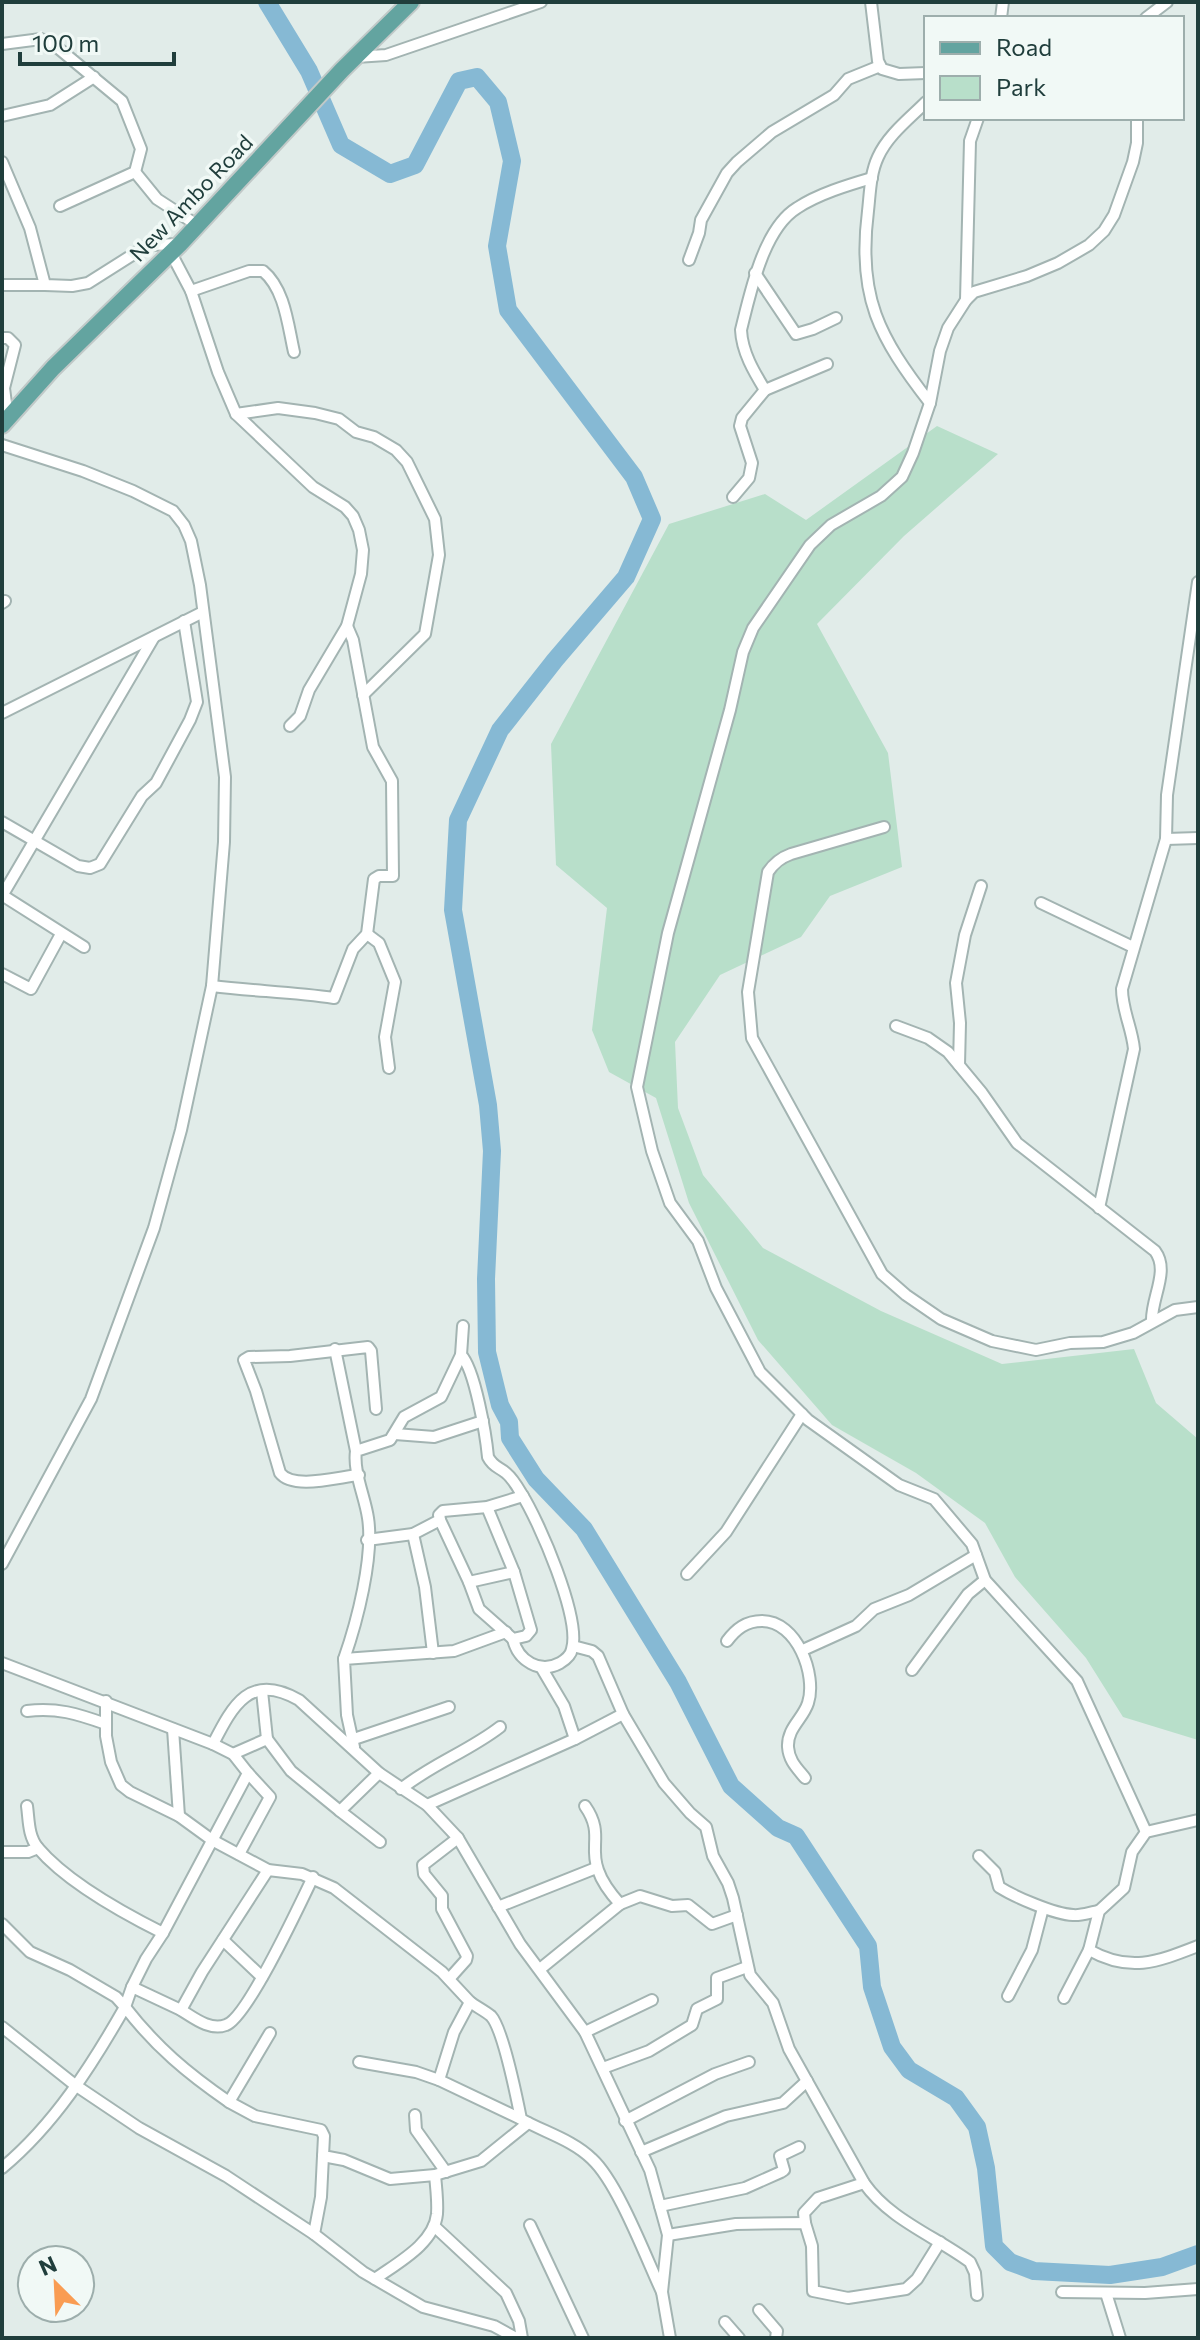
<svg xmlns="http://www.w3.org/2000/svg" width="1200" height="2340" viewBox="0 0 1200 2340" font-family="Commissioner,sans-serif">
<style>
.green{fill:#b8dfca}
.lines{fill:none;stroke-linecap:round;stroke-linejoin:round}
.river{stroke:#86b9d4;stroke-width:18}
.street-casing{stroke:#a3b4b2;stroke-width:14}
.primary-casing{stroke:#c1c9c8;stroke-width:20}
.street{stroke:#fff;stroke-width:10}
.primary{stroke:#63a4a0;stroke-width:16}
.labels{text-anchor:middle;stroke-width:7;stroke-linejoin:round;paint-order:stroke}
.street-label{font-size:22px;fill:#203e3c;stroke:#f1f9f6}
</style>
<rect width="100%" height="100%" fill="#e1ece9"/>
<polygon class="green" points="937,426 998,454 904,536 817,624 888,753 902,867 830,896 801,937 720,975 675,1042 678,1108 703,1175 763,1248 881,1311 1002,1364 1134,1349 1156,1403 1198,1439 1198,1740 1123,1717 1086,1658 1015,1577 985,1523 916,1473 832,1425 758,1340 689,1203 656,1098 609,1072 592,1030 607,908 556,865 551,744 669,524 765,494 806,520"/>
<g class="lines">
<polyline class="river" points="267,2 309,71 341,145 390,174 415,165 459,81 477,77 498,102 512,161 497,246 508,310 634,477 652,519 626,577 555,660 500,730 458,820 453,910 488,1105 492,1151 486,1279 487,1352 500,1405 509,1422 510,1438 536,1479 584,1529 678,1682 731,1786 778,1828 796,1836 868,1946 872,1987 892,2047 909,2070 956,2098 977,2127 986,2168 994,2246 1010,2262 1034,2271 1110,2275 1162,2267 1198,2254"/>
<g class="street-casing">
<g id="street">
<polyline points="871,2 878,61 882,69 899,74 926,73"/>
<polyline points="1001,18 1003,2"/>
<polyline points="1146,18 1167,2"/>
<polyline points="2,44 41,39 52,43 122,101 141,149 135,172 60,206"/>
<polyline points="356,57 386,55 541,2"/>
<path d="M926 102C909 119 888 135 878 157 870 174 870 194 868 211 857 297 879 337 930 403"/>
<polyline points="2,116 50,105 94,77"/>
<polyline points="1137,118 1137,143 1133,162 1114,215 1104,231 1089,245 1058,263 1027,276 974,292 966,300 948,328 940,351 930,403 913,453 902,477 881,496 831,525 810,545 753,628 743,652 730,710 668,933 637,1087 652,1151 670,1203 698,1241 716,1288 760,1372 808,1420 899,1485 934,1499 972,1544 985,1580 1077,1681 1146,1832"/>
<polyline points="2,162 30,228 45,285 72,286 88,283 148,245 180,244"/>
<polyline points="135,172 157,199 197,225"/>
<polyline points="171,253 191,291 218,372 236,414 313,487 345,507 353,516 359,530 363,550 361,574 347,626 309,690 300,716 290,726"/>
<polyline points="689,260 699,233 701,220 727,173 737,162 772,132 834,95 848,79 880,66"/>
<polyline points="755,273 796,334 813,329 836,318"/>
<polyline points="2,285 45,285"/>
<path d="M191 291 249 271H263C285 289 288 326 294 352"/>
<polyline points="966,300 970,141 978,118"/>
<polyline points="2,338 8,338 15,345 4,388 8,419"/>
<polyline points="765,390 827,364"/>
<polyline points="236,414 278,408 315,413 339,419 356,432 374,437 396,450 407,462 435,519 439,555 425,634 363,695"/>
<polyline points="2,445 83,471 133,491 173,511 184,525 191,541 200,585 225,777 224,842 212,986 181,1130 154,1228 91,1399 2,1564"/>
<path d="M733 497 749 478 752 463 740 426 742 418 765 390C754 372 742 352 741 330 750 294 763 229 797 208 818 194 848 185 872 178"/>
<polyline points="2,603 5,601"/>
<polyline points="2,713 203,612"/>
<polyline points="2,822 78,866 90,868 100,864 142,796 156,783 190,720 197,702 184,621"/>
<path d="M884 827 791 854C780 858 774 863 768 872L748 992 752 1038 882 1274 906 1295 941 1319 992 1341 1036 1350 1070 1343 1103 1342 1133 1333 1175 1310 1198 1307"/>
<polyline points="1166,839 1198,838"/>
<polyline points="2,895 84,947"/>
<polyline points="2,896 154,637"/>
<polyline points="1041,903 1133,947"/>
<polyline points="367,934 379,943 395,982 385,1037 389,1068"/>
<polyline points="2,974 31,989 61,934"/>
<path d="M212 986C252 991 293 992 334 998L353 949 367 934 374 879 379 876H393L392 781 373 747 353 640 347 626"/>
<path d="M896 1026 928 1038 948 1052 982 1093 1017 1143 1155 1251C1170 1271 1151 1298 1152 1321"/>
<polyline points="959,1065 960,1023 956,983 965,935 981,886"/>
<path d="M1099 1208 1134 1049C1132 1028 1122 1010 1122 989L1166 839 1167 795 1198 582"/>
<polyline points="335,1349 356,1451"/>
<path d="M461 1355C475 1369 486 1436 488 1457 493 1467 499 1467 506 1473 512 1478 517 1486 521 1493 539 1521 581 1618 572 1649 571 1655 565 1660 560 1663 540 1674 518 1661 513 1639"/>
<polyline points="395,1434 434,1437 483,1421"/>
<path d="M359 1475C338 1477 293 1490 280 1473L256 1391 244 1360 249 1357 290 1356 368 1347 371 1351 376 1409"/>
<polyline points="440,1520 469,1582 479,1609 513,1639 526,1636 531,1630 514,1572"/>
<polyline points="413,1534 425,1587 433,1653"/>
<polyline points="367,1540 413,1534 440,1520 439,1515 443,1511 487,1507 523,1496"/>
<polyline points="687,1574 726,1532 802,1414"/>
<polyline points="469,1582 514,1572 487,1507"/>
<path d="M727 1641C736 1629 746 1621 762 1621 797 1621 817 1675 808 1703 803 1719 787 1728 788 1747 789 1761 797 1768 805 1778"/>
<polyline points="573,1646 592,1651 598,1656 623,1714"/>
<polyline points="803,1650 856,1626 874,1609 909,1595 976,1555"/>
<path d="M344 1659C357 1622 374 1557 368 1518 365 1497 353 1472 356 1451L390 1440 404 1417 441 1397 461 1355 463 1326"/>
<polyline points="2,1663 213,1744 233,1754 248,1773 163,1933"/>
<polyline points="541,1667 564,1706 575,1739"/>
<polyline points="912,1670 968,1594 985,1580"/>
<polyline points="262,1691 267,1739"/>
<polyline points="106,1701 106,1736 111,1762 121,1785 130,1792 179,1816 212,1840 268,1870 302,1874 334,1888 442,1972 470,2002 454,2032 439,2080 521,2119"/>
<path d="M27 1711C56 1707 78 1714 106 1724"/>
<polyline points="173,1729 179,1816"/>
<polyline points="351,1740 449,1707"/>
<path d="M213 1744C233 1705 250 1672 299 1700L379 1773 427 1805 458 1838 520 1944 585 2032 650 2170 668 2235 662 2292 670 2338"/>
<polyline points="354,1747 347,1715 344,1659 454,1651 506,1632"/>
<polyline points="233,1754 267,1739 291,1771 340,1811 379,1773"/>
<path d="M401 1789C432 1764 469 1751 500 1727"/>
<path d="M427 1805 575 1739 623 1714 664 1783 690 1813 706 1827 713 1856 728 1883 733 1898 750 1975 773 2003 789 2049 864 2183C890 2220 935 2236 970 2262L975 2273 977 2295"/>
<path d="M27 1806C29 1820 28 1836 38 1848 66 1881 125 1914 163 1933L146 1959 132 1987 181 2010 202 1972 268 1870"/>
<polyline points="340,1811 380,1842"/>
<path d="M1198 1820 1146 1832 1132 1852 1124 1888 1099 1911 1089 1950C1130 1973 1157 1962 1198 1946"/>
<polyline points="2,1852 28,1852 38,1848"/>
<polyline points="239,1854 270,1797 248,1773"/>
<path d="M979 1856 995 1872 999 1887C1015 1897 1054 1914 1073 1915 1081 1916 1091 1912 1099 1911"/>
<polyline points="620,1904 640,1896 672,1906 688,1905 712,1924 737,1915"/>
<polyline points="498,1907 596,1868"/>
<polyline points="2,1924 30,1952 70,1970 116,1997 125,2007 132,1987"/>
<polyline points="223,1940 262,1977"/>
<path d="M540 1969 620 1904C611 1894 602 1882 598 1870 589 1846 604 1833 585 1806"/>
<polyline points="449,1979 466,1960 467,1956 442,1909 442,1896 424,1874 423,1865 458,1838"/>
<polyline points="1008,1996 1032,1950 1043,1908"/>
<polyline points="1064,1998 1089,1950"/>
<path d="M470 2002C477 2007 485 2011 491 2016 503 2029 517 2099 521 2119 544 2132 573 2140 592 2159 618 2183 646 2258 662 2292"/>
<path d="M181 2010C194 2018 210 2031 226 2025 247 2018 301 1902 313 1877"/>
<polyline points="2,2027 75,2085 139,2128 226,2176 314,2234"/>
<polyline points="585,2032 652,2000"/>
<polyline points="270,2033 229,2102 255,2116 321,2130 324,2136 323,2156 344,2160 390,2179 435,2175 481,2161 528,2123"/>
<polyline points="359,2062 416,2072 439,2080"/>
<polyline points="603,2068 649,2051 692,2025 697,2009 717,1999 717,1978 747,1967"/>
<polyline points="415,2115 416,2130 446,2172"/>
<polyline points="625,2121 715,2074 749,2062"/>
<polyline points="641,2152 726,2116 783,2103 807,2081"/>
<polyline points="323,2156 321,2197 314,2234 363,2272 423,2307 494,2326 516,2338"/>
<path d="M2 2168C54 2125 92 2065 125 2007 156 2047 187 2073 229 2102"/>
<polyline points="660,2206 745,2188 781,2172 784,2170 780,2156 799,2147"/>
<polyline points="805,2223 804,2213 818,2198 864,2183"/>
<polyline points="530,2225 583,2338"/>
<polyline points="434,2226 506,2293 519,2321 522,2338"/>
<polyline points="668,2235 736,2224 805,2223 812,2246 813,2291 848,2298 906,2289 917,2279 940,2242"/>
<path d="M375 2279C397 2263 434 2244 437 2214 438 2201 436 2187 435 2175"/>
<polyline points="1062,2292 1145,2293 1198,2289"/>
<polyline points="1106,2293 1120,2338"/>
<polyline points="759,2310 777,2331 776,2338"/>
<polyline points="725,2322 739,2338"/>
</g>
</g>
<g class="primary-casing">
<polyline id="primary" points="2,425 53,368 180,244 342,70 411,2"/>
</g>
<use href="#street" class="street"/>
<use href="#primary" class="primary"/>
</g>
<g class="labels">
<g class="street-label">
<text transform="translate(191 198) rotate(-46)" y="8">New Ambo Road</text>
</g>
</g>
<rect width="1200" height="2340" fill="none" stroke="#203e3c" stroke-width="8"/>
<rect x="924" y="16" width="260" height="104" fill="#f1f9f6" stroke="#9daeac" stroke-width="2"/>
<rect x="940" y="42" width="40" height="12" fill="#63a4a0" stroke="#9daeac" stroke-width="2"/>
<text x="996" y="56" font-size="24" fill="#203e3c">Road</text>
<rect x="940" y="76" width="40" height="24" fill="#b8dfca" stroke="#9daeac" stroke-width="2"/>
<text x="996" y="96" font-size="24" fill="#203e3c">Park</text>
<g transform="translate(56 2284) rotate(336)"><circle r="38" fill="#f1f9f6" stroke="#9daeac" stroke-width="2"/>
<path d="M0-6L14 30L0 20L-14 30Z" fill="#f99c52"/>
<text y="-12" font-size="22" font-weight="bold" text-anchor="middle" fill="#203e3c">N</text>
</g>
<path d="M20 52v12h154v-12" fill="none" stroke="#203e3c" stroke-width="4"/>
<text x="32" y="52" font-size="24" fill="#203e3c" stroke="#f1f9f6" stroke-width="6" paint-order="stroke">100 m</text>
</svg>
